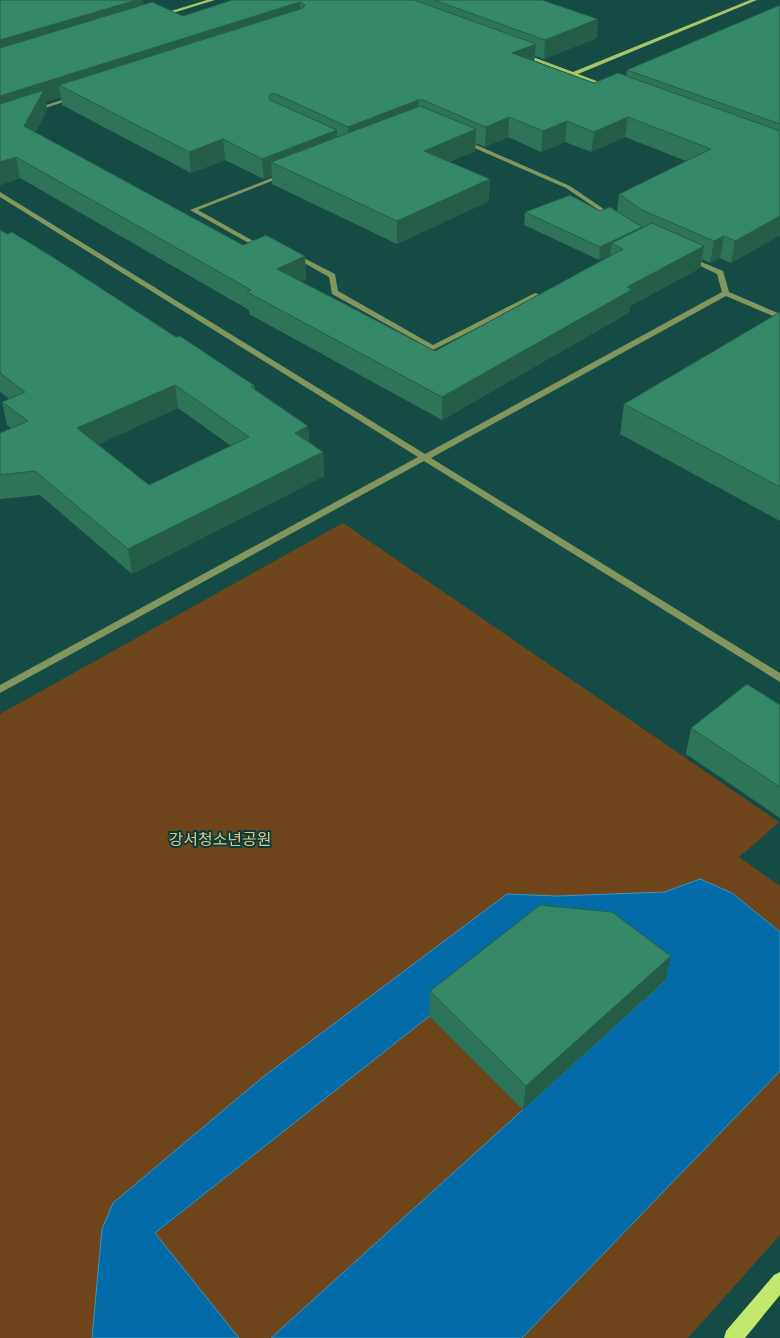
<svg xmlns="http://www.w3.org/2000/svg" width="780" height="1338" viewBox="0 0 780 1338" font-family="'Work Sans','Noto Sans KR',sans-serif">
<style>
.green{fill:#6f461b}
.water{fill:#036ba8;stroke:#3f95be}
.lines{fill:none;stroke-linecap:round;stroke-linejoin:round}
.street{fill:#82965d;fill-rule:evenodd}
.secondary{fill:#a6c567;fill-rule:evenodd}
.primary{fill:#c2e96e;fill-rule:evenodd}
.wall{fill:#2d7459;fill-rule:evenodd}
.shaded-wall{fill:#245e48}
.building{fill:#348767;stroke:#245e48;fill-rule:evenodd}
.labels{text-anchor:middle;stroke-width:4;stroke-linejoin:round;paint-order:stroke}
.park-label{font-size:16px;fill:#f2bb86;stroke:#04403a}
</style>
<rect width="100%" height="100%" fill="#144b45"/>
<g class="green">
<polygon points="343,523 779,822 739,857 780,886 780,932 732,893 700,879 665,892 557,896 507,894 263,1077 113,1203 102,1229 92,1338 0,1338 0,714"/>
<polygon points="429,1016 523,1110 271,1338 239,1338 155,1234"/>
<polygon points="780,1071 780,1235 688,1338 522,1338"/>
</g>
<polygon class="water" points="700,879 732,893 780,932 780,1071 522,1338 271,1338 665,981 537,931 155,1233 239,1338 92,1338 102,1229 113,1203 263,1077 507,894 557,896 665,892"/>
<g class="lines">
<g class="street">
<polygon points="71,97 76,98 36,111 31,110"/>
<polygon points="465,140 570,186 617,218 612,219 566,188 463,143 462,142"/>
<polygon points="282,174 287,175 198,210 257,243 264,243 264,245 254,246 190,210"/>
<polygon points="0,192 425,454 722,292 717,274 688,260 688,258 692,258 723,271 729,292 780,314 780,319 726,296 431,458 780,673 780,682 424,461 0,693 0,685 418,457 0,197"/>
<polygon points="292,254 296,254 335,274 338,291 433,345 535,293 542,295 433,350 332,294 329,277 292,256"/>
</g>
<g class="secondary">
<polygon points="207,0 215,0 163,16 158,15"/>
<polygon points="750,0 757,0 578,74 610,86 611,87 608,89 520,55 525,54 573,72"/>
</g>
<polygon class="primary" points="780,1272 780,1295 745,1338 724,1338 726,1331 774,1275"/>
</g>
<g class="wall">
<path d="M0 0 144 5 183 16 232 0H542L597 38 544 59 535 56 534 61 594 83 626 76 627 70 780 5V235L731 263 720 258 710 263 702 259 700 268 630 306V312L442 420 249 314V310L20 178 0 185ZM61 97 62 105 191 173 225 160 264 179 272 176V184L397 244 489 201 449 162 475 151 476 143 485 147 508 137 541 152 565 142 591 152 625 137 686 161 619 194 617 211 525 212 524 225 599 260 610 255V256L435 351 301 281 306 279 305 256 243 245 35 133 47 110 46 102Z"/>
<path d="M0 230 255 386V390L308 426 309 442 323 452 324 476 132 574 40 495 0 499V433L11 428 7 425 2 402 9 399 0 392ZM178 408 231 446 149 485 98 444Z"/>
<polygon points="780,312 780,521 620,434 624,404"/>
<polygon points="780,705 780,818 686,754 691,728"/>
<polygon points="665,981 523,1110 429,1016 430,991"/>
</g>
<g class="shaded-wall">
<polygon points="137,0 143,0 145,17 0,60 0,40"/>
<polygon points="300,2 300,20 59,85 61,97 46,102 47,110 27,147 0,117 0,96"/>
<polygon points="598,19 597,38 544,59 545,40"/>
<polygon points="536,44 534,63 512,53"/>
<polygon points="418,100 418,120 348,147 348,127"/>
<polygon points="509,117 508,137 485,147 486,127"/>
<polygon points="628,117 625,137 591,152 594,132"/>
<polygon points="567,121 565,142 541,152 543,131"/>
<polygon points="476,129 475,151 423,172 424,151"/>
<polygon points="337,130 337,151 271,162 272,176 264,179 262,159"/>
<polygon points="223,139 225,160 191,173 189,152"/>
<polygon points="16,157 20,178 0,185 0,162"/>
<polygon points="490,179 489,201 397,244 397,221"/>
<polygon points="780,216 780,235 731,263 735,241"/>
<polygon points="642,227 640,240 612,243 610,255 599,260 600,247"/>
<polygon points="724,236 720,258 710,263 714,241"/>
<polygon points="704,246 700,268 630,306 630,312 442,420 442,397 627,287"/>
<polygon points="305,256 306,279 278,291 277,269"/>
<polygon points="175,385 178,408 82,452 77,428"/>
<polygon points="308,426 309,450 295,433"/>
<polygon points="323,452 324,476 132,574 128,549"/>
<polygon points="671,956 665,981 523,1110 526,1086"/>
</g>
<g class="building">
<polygon points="0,0 137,0 0,40"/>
<polygon points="232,0 414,0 536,44 512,53 594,83 618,73 780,131 780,216 735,241 724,236 714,241 642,210 619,194 711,149 628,117 594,132 567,121 543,131 509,117 486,127 423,100 418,100 348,127 276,94 271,94 269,96 270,100 337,130 262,159 223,139 189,152 59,85 303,8 305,5 300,2 0,96 0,48 152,2 183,16"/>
<polygon points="434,0 542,0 598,19 545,40"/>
<polygon points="780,5 780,124 627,70"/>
<polygon points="44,90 24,126 243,245 266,235 305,256 277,269 435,351 623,249 612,243 652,223 704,246 627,287 633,289 442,397 247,292 251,290 16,157 0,162 0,104"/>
<polygon points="420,106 476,129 424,151 490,179 397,221 271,162"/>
<polygon points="570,195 600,211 610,207 642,227 600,247 525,212"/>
<path d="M0 230 7 234 12 232 56 259 176 337 180 336 255 386 251 387 308 426 295 433 323 452 128 549 35 471 0 475V433L28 421 2 402 25 392 0 373ZM175 385 249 437 149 485 77 428Z"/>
<polygon points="780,312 780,487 624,404"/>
<polygon points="747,684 780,705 780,787 691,728"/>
<polygon points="540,905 612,912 671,956 526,1086 430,991"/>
</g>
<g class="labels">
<g class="park-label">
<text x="220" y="845">강서청소년공원</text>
</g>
</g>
</svg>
